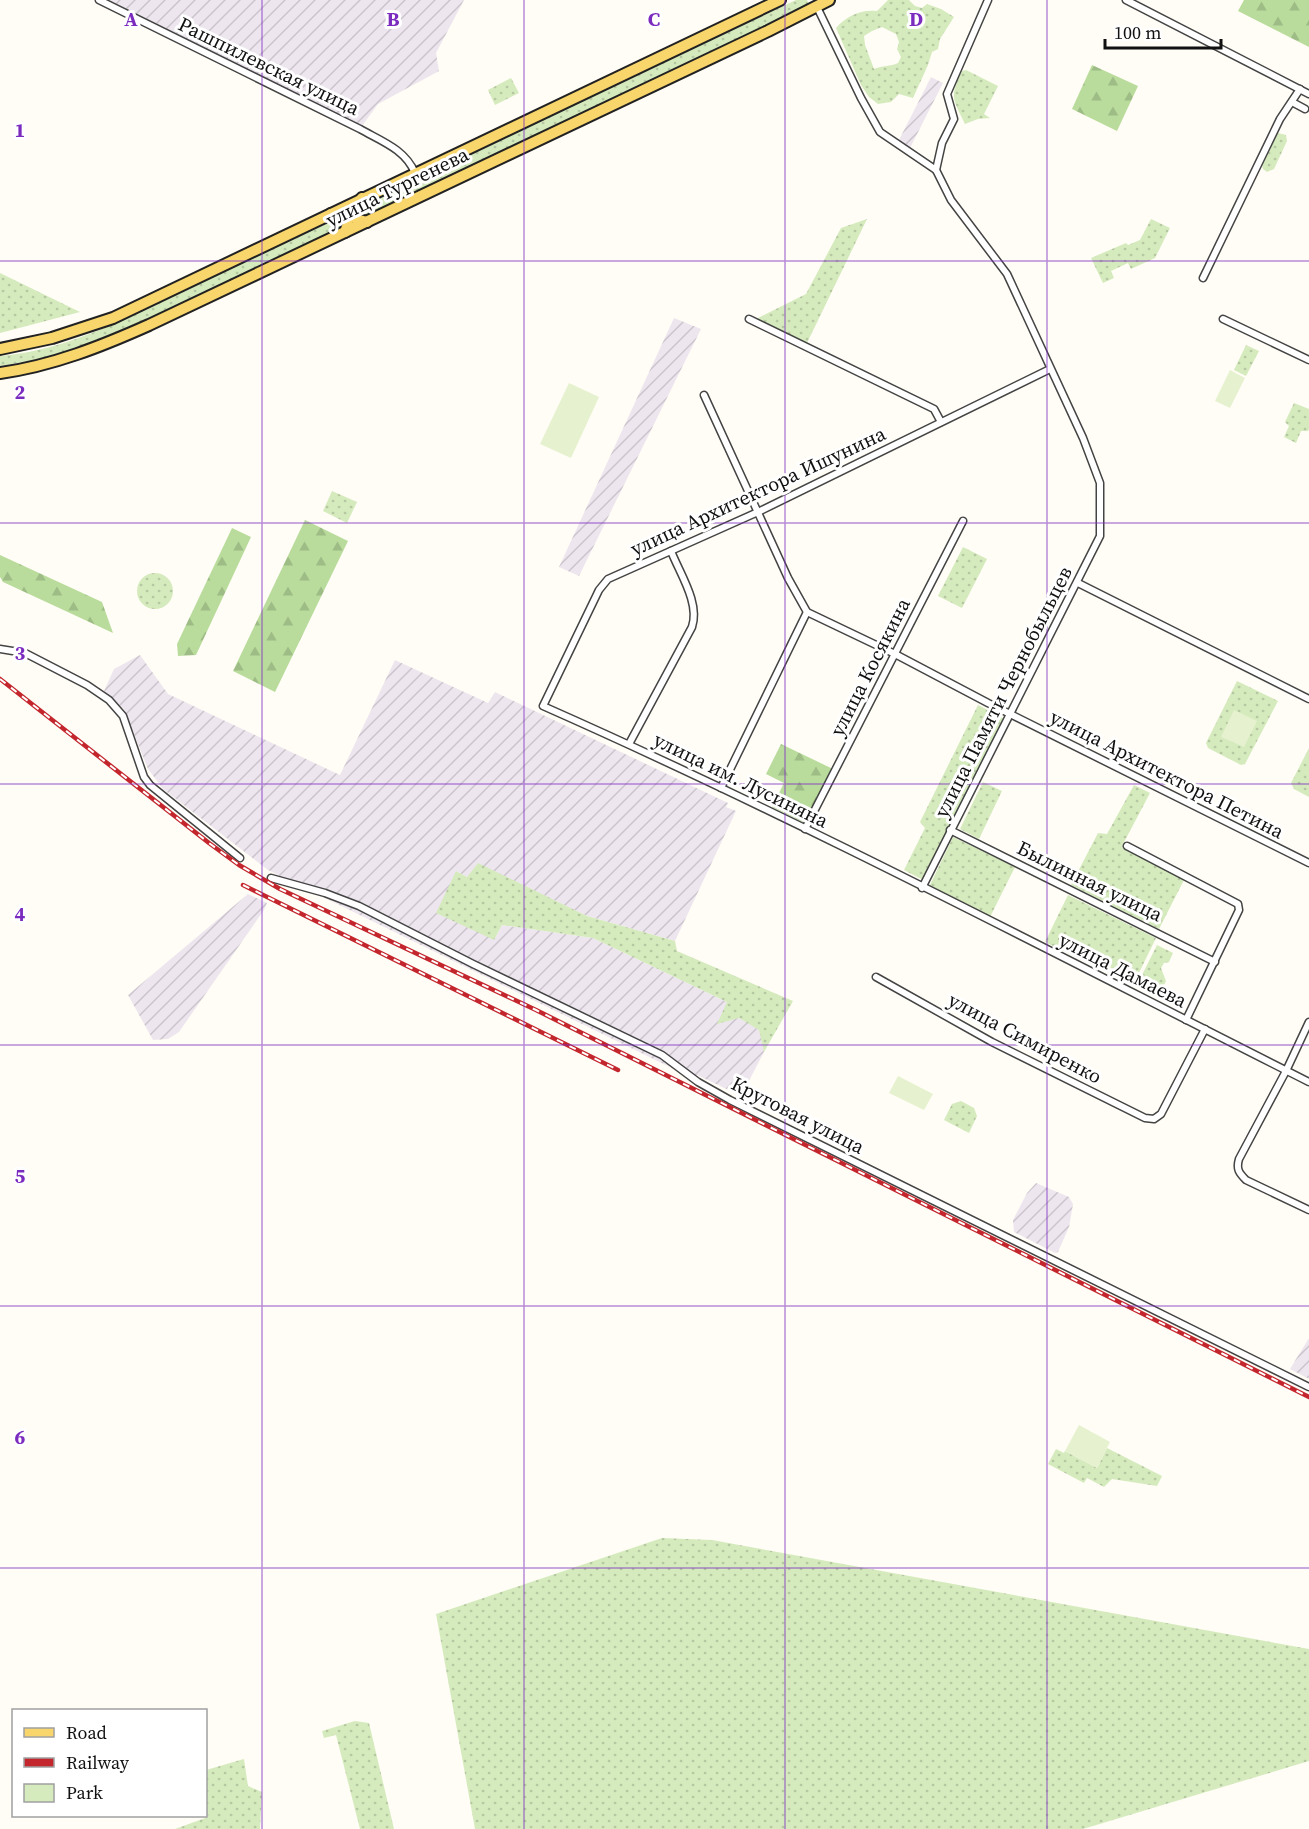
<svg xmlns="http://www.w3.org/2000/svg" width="1309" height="1829" viewBox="0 0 1309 1829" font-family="'Source Serif 4',serif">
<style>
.industrial{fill:url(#industrial-furrows)}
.green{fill:url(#green-dots);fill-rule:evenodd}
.forest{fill:url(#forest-firs)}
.pitch{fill:#e6f2cf}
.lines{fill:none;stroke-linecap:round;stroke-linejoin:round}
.street-casing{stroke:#444;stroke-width:9}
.primary-casing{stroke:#222;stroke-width:14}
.street{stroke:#fff;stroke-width:6}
.primary{stroke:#f9d66b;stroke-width:10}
.rail-casing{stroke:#c4262e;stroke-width:4.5}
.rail{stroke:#fff;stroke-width:2;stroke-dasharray:7;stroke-linecap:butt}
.grid{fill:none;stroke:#7b2cbf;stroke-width:1.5;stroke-opacity:0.55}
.labels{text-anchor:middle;stroke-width:6;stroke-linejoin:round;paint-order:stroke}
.street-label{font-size:20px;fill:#111;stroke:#fff}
.grid-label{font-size:20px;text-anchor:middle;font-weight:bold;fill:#7b2cbf;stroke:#fff;stroke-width:6;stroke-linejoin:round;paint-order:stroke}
</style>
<defs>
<pattern id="industrial-furrows" width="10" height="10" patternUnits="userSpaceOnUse" patternTransform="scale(1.5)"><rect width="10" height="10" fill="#eee6ef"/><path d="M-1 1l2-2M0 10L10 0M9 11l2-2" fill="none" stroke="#cbc4cc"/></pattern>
<pattern id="green-dots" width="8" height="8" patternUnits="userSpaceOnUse" patternTransform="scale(1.5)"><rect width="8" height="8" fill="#d5ebbd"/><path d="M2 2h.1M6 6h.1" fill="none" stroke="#b6c8a1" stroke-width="1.8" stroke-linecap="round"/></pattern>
<pattern id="forest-firs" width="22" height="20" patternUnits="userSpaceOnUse" patternTransform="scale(1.5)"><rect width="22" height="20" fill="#b9dc9c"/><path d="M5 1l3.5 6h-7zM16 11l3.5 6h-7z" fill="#9ebc85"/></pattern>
</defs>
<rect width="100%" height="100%" fill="#fffdf5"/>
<g class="industrial">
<polygon points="109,0 464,0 436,53 439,71 378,104 362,126"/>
<polygon points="931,77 943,83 909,150 897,144"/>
<polygon points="674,318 701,329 579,576 559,567"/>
<polygon points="140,655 168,694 340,775 395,660 488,703 495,692 728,803 726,807 736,811 675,941 587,916 478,864 467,877 456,871 494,940 502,925 593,938 727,1002 739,1018 760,1030 764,1052 741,1096 697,1075 690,1077 268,870 163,789 148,769 124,709 104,691 114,669"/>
<polygon points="248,894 267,903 264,910 179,1032 168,1039 153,1040 128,995"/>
<polygon points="1036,1183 1069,1197 1073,1204 1069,1227 1058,1252 1055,1253 1014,1232 1013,1220 1027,1193"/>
<polygon points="1309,1338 1309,1379 1290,1369"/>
</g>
<g class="green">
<polygon points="796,0 807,0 808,3 805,7 361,218 357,210 359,208 403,186"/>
<path d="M888 0H909L915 6 922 8 927 4 941 9 954 17 940 39 938 49 932 52 928 65 913 98 899 94 891 102 878 104 869 97 861 85 836 28C846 16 861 9 877 11ZM882 27 896 34 899 42 897 49 901 57 898 63C890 67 883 65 874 69L865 45 864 36 872 31Z"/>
<path d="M966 70 998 86 984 114 990 118 978 119 965 124C953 99 949 97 962 71Z"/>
<polygon points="511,78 519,93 495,105 488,90"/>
<polygon points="1278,133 1286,135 1287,141 1274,169 1267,172 1263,169 1262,165"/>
<path d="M340 218H342L344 227 121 332 46 358 0 366V356C71 350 135 314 198 283 245 261 292 239 340 218Z"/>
<polygon points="867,219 807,343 756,319 806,294 841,228"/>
<polygon points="1151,219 1170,228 1155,258 1131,269 1128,263 1111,271 1114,278 1103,283 1091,258 1126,243 1128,245 1140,240"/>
<polygon points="0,273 80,312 0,333"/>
<polygon points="1246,345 1259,351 1246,376 1234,370"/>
<polygon points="1294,403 1309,409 1309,429 1308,431 1301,431 1296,443 1284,437 1289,426 1285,422"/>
<polygon points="332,491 357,502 347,523 323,511"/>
<polygon points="963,547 987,559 962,608 938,596"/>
<circle cx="155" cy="591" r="18"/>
<polygon points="1237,681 1278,701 1245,764 1241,765 1208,748 1206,743"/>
<polygon points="978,705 1005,719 925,881 904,870 925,828 920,822"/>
<polygon points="1309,748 1309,797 1294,789 1291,783"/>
<polygon points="983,782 1002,791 979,839 960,829"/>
<polygon points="1134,785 1150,793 1122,846 1185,878 1159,929 1071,885 1098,833 1107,834"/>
<polygon points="953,837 1015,867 990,917 929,887"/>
<polygon points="478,863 587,916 675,941 677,951 793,1001 764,1052 759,1030 739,1018 717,1024 727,1002 593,938 502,925 494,940 436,913 456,871 467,877"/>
<polygon points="1068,895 1156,938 1133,985 1045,942"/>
<polygon points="1157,945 1173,953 1169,962 1164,963 1161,968 1166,981 1160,993 1138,983"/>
<polygon points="961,1101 974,1108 977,1116 969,1133 944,1120 952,1104"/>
<polygon points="1107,1448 1162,1476 1157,1486 1112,1479 1104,1487 1087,1478 1084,1483 1048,1464 1056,1449 1064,1453 1065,1451 1097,1468"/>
<polygon points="662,1538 712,1540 1309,1649 1309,1761 1083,1829 475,1829 436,1614"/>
<polygon points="355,1721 369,1723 394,1829 360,1829 336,1735 324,1738 322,1731"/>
<polygon points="244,1759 248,1786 262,1792 260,1829 175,1829 208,1817 206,1810 206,1770"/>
</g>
<g class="forest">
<polygon points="1244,0 1309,0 1309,47 1238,11"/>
<polygon points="1092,65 1138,86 1117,131 1072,109"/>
<polygon points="305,520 348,541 275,692 233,671"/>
<polygon points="232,528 251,537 196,655 178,656 177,644"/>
<polygon points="0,555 102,602 113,633 3,582 0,577"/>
<polygon points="781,744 833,769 807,824 772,807 784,783 766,774"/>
</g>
<g class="pitch">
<polygon points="1230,370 1245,378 1230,408 1215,401"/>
<polygon points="569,383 599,397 571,458 540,444"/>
<polygon points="1234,710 1257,721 1244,747 1221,737"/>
<polygon points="898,1076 933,1094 924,1110 889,1093"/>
<polygon points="1079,1425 1110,1442 1097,1468 1065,1451"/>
</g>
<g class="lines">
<g class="street-casing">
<g id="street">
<path d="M99 0 360 129C381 141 405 149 415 173"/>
<polyline points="1126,0 1309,94"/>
<polyline points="817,7 861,98 880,132 936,170"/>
<polyline points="1292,102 1305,109"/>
<polyline points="1203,278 1280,119 1300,89"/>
<polyline points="749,319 934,409 941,422"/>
<polyline points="1223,319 1309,360"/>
<path d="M1050 369 758 512 608 579 599 590 543 706C803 821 1055 954 1309 1082"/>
<polyline points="704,395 788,578 807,612 895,654 988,703 1309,863"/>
<polyline points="1078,583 1309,699"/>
<polyline points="0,649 25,653 87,685 109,700 123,716 144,777 150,785 240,858"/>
<path d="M629 744 692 627C700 603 680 574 671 551"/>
<polyline points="721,788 807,612"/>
<polyline points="805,829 963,521"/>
<polyline points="950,830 1215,962"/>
<polyline points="1127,846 1238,904 1239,910 1186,1020"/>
<polyline points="271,878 325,893 359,906 473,964 662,1055 698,1082 730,1100 1309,1387"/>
<polyline points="922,888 1100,536 1100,483 1083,438 1007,274 951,200 936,170 942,143 954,119 947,94 988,0"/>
<polyline points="876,977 992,1042 1145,1118 1154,1119 1161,1114 1205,1029"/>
<path d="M1309 1022 1286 1071 1239 1159C1236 1169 1239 1173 1246 1180L1309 1210"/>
</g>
</g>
<g class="primary-casing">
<g id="primary">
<path d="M362 198C357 205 351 211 356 219L367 222"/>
<polyline points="331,214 340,213 345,216 348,224 345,232"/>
<polyline points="0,349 52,338 113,318 780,0"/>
<path d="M0 373C52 366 102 346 149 325L768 31 829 0"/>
</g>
</g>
<use href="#street" class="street"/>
<use href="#primary" class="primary"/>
<g class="rail-casing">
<g id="rail">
<polyline points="0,679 209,843 239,865 280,889 536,1010 1309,1397"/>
<polyline points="243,885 618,1070"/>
</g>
</g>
<use href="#rail" class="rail"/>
</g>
<path class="grid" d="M262 0V1829M524 0V1829M785 0V1829M1047 0V1829M0 261H1309M0 523H1309M0 784H1309M0 1045H1309M0 1306H1309M0 1568H1309"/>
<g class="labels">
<g class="street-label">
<text transform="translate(269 66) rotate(26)" y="7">Рашпилевская улица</text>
<text transform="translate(397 187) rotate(-26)" y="7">улица Тургенева</text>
<text transform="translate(758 491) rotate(-25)" y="7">улица Архитектора Ишунина</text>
<text transform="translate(870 667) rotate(-63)" y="7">улица Косякина</text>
<text transform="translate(1003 692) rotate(-63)" y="7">улица Памяти Чернобыльцев</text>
<text transform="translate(1167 774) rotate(27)" y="7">улица Архитектора Петина</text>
<text transform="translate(741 780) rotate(26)" y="7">улица им. Лусиняна</text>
<text transform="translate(1090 881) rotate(26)" y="7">Былинная улица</text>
<text transform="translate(1123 970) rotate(27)" y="7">улица Дамаева</text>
<text transform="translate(1025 1038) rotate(28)" y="7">улица Симиренко</text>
<text transform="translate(798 1115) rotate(27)" y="7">Круговая улица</text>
</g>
</g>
<g class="grid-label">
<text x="131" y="26">A</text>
<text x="393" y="26">B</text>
<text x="654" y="26">C</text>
<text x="916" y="26">D</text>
<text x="20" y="137">1</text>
<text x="20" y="399">2</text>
<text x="20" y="660">3</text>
<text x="20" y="921">4</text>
<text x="20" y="1183">5</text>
<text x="20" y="1444">6</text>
</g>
<rect x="12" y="1709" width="195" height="108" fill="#ffffff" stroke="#a0a0a0" stroke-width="1.5"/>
<rect x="24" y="1728" width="30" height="9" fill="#f9d66b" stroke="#a0a0a0" stroke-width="1.5"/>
<text x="66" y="1739" font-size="18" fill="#111111">Road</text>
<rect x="24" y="1758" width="30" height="9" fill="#c4262e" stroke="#a0a0a0" stroke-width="1.5"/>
<text x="66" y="1769" font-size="18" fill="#111111">Railway</text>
<rect x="24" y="1784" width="30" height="18" fill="#d5ebbd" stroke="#a0a0a0" stroke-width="1.5"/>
<text x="66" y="1799" font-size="18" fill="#111111">Park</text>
<path d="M1105 39v9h116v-9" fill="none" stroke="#111111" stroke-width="3"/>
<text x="1114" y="39" font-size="18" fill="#111111" stroke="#ffffff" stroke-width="4.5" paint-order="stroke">100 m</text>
</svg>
